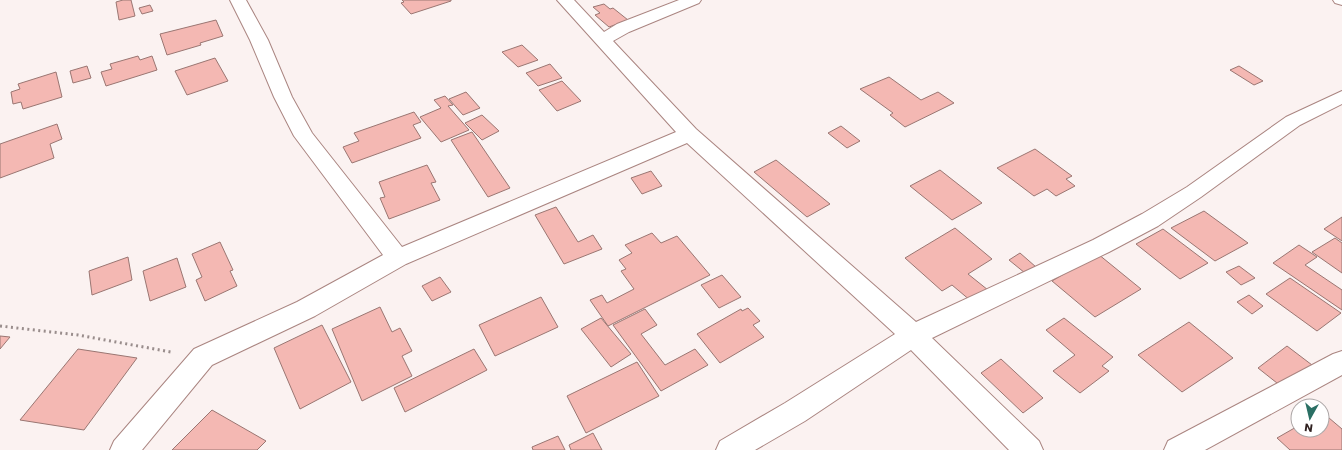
<svg xmlns="http://www.w3.org/2000/svg" width="1342" height="450" viewBox="0 0 1342 450" font-family="Poppins,sans-serif">
<style>
.building{fill:#f4b8b3;stroke:#9a7672}
.lines{fill:none;stroke-linecap:round;stroke-linejoin:round}
.minor-casing{stroke:#aa8581;stroke-width:2}
.path{stroke:#998d8c;stroke-width:3;stroke-dasharray:2 3.5;stroke-linecap:butt}
.minor{fill:#fff;fill-rule:evenodd}
</style>
<rect width="100%" height="100%" fill="#fbf2f1"/>
<g class="building">
<polygon points="123,0 131,0 135,16 119,20 116,2"/>
<polygon points="402,0 451,0 451,1 411,14 401,3 404,2"/>
<polygon points="604,4 610,9 613,8 628,20 609,27 595,15 600,13 593,7"/>
<polygon points="150,5 153,11 142,14 139,8"/>
<polygon points="216,20 223,36 200,43 201,45 167,55 160,34"/>
<polygon points="522,45 538,60 518,67 502,52"/>
<polygon points="138,56 140,60 152,56 157,70 106,86 101,72 112,69 110,64"/>
<polygon points="215,58 228,81 187,95 175,71"/>
<polygon points="550,64 562,78 538,86 526,73"/>
<polygon points="87,66 91,78 73,83 70,71"/>
<polygon points="1239,66 1263,81 1254,85 1230,70"/>
<polygon points="56,72 62,97 23,109 21,102 13,104 11,92 20,89 18,84"/>
<polygon points="889,77 921,100 938,92 954,103 905,127 890,115 893,113 860,89"/>
<polygon points="562,81 581,101 557,111 539,90"/>
<polygon points="466,92 480,108 463,115 449,99"/>
<polygon points="445,96 453,105 448,106 469,130 441,142 420,117 441,108 434,100"/>
<polygon points="414,112 421,122 413,125 421,138 352,163 343,147 359,141 354,133"/>
<polygon points="482,115 499,131 482,140 465,123"/>
<polygon points="57,124 62,139 50,144 54,158 0,178 0,144"/>
<polygon points="841,126 860,141 847,148 828,133"/>
<polygon points="472,132 510,188 488,197 451,140"/>
<polygon points="1035,149 1072,176 1066,179 1075,186 1056,196 1047,189 1034,196 997,168"/>
<polygon points="776,160 830,204 807,217 754,172"/>
<polygon points="427,165 436,182 431,183 440,200 389,219 380,198 385,197 379,182"/>
<polygon points="940,170 982,203 952,220 910,186"/>
<polygon points="651,171 662,186 642,194 631,178"/>
<polygon points="556,207 578,242 593,235 602,249 564,264 535,215"/>
<polygon points="1204,211 1248,243 1215,261 1171,228"/>
<polygon points="1342,217 1342,241 1324,229"/>
<polygon points="955,228 992,259 968,274 988,290 971,301 952,285 942,291 905,258"/>
<polygon points="1163,229 1208,263 1180,279 1136,244"/>
<polygon points="652,233 661,243 677,236 710,275 608,326 590,300 602,295 607,303 634,289 621,271 626,269 619,260 632,253 625,245"/>
<polygon points="1335,238 1342,243 1342,273 1312,252"/>
<polygon points="220,242 233,270 230,271 237,286 205,301 196,280 202,277 192,254"/>
<polygon points="1299,245 1317,257 1305,265 1342,290 1342,310 1273,263"/>
<polygon points="1020,253 1036,267 1025,273 1009,260"/>
<polygon points="1098,254 1141,289 1095,317 1052,281"/>
<polygon points="128,257 132,280 92,295 89,271"/>
<polygon points="177,258 186,287 150,301 143,271"/>
<polygon points="1239,266 1255,278 1241,285 1226,272"/>
<polygon points="722,275 741,297 719,308 701,285"/>
<polygon points="440,277 451,292 432,301 422,286"/>
<polygon points="1290,278 1341,313 1317,331 1266,294"/>
<polygon points="1249,295 1263,306 1252,314 1237,302"/>
<polygon points="541,297 558,327 495,356 479,325"/>
<polygon points="380,307 392,332 400,328 412,351 402,356 412,376 362,401 332,329"/>
<polygon points="748,308 760,321 753,325 764,337 720,363 697,334 741,309 742,311"/>
<polygon points="645,309 657,325 641,334 665,365 695,349 708,365 661,391 613,325"/>
<polygon points="601,318 631,354 611,367 581,329"/>
<polygon points="1064,318 1113,357 1102,366 1109,371 1080,393 1053,371 1075,355 1046,330"/>
<polygon points="1189,322 1233,358 1182,392 1138,355"/>
<polygon points="322,325 351,382 300,409 274,348"/>
<polygon points="0,336 10,337 0,349"/>
<polygon points="1287,346 1312,365 1282,387 1258,368"/>
<polygon points="78,349 137,358 84,430 20,420"/>
<polygon points="474,349 487,370 405,412 394,388"/>
<polygon points="1001,359 1043,398 1023,413 981,373"/>
<polygon points="637,362 659,396 586,433 567,396"/>
<polygon points="212,410 266,441 257,450 172,450"/>
<polygon points="1322,412 1342,429 1342,450 1290,450 1277,438 1298,426 1298,430 1322,430"/>
<polygon points="593,433 602,450 571,450 569,445"/>
<polygon points="558,436 565,450 533,450 532,447"/>
</g>
<g class="lines">
<g class="minor-casing">
<g id="minor">
<polygon points="230,0 246,0 268,40 292,97 312,133 402,247 676,132 557,0 574,0 604,32 617,24 679,0 701,0 699,3 629,32 613,41 696,129 916,322 1093,240 1142,214 1187,187 1286,117 1342,91 1342,104 1300,125 1201,197 1158,226 1109,252 932,338 1039,441 1043,450 1009,450 911,350 805,421 755,450 716,450 720,441 785,403 895,334 687,143 406,264 315,316 212,365 142,450 110,450 114,441 194,349 297,302 383,255 294,136 274,97 250,40"/>
<polygon points="1333,0 1342,0 1342,5 1335,3"/>
<polygon points="1342,351 1342,375 1205,450 1164,450 1168,441 1333,354"/>
</g>
</g>
<polyline class="path" points="0,326 78,335 171,352"/>
<use href="#minor" class="minor"/>
</g>
<g transform="translate(1310 418) rotate(188)"><circle r="19" fill="#ffffff" stroke="#aca6a6"/>
<path d="M0-3L7 15L0 10L-7 15Z" fill="#2a6f64"/>
<text y="-6" font-size="11" font-weight="bold" text-anchor="middle" fill="#302120">N</text>
</g>
</svg>
